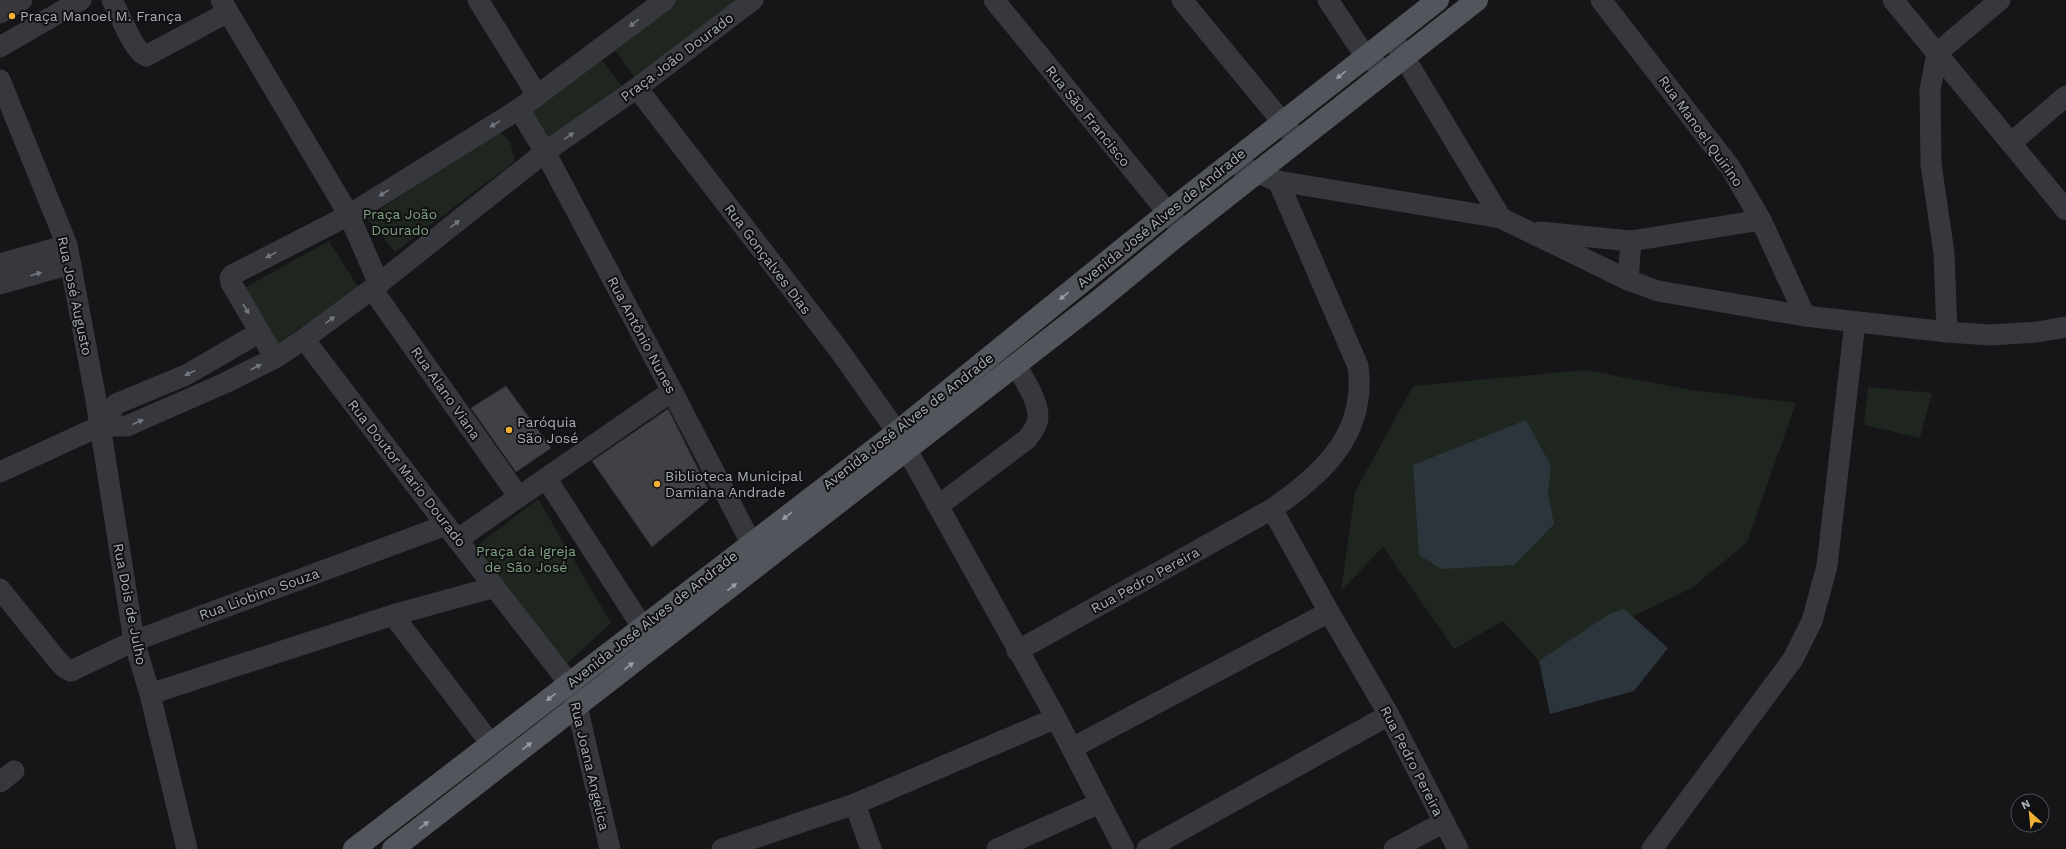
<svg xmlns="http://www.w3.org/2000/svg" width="2066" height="849" viewBox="0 0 2066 849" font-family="'Work Sans',sans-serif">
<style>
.green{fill:#1e261f}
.water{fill:#2c353c}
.building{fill:#404145;stroke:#303034}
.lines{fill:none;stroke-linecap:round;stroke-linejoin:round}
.minor{stroke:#37383d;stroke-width:21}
.major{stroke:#53555c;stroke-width:22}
.oneway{fill:#757881}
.oneway2{fill:#979ba6}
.poi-dot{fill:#f2b134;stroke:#111113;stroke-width:1.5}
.labels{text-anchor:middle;stroke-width:4;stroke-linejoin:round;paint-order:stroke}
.poi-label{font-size:14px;fill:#a8adb8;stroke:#111113;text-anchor:start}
.street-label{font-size:14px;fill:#a8adb8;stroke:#111113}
.park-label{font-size:14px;fill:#7fa381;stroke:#111113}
</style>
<rect width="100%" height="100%" fill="#161618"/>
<g class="green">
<polygon points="673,0 751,0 639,83 611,45"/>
<polygon points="597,54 626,92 539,160 513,115"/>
<polygon points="499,132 510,141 515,161 395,252 367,218"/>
<polygon points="329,241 359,288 271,348 242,289"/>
<polygon points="1585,370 1692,390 1796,403 1747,542 1692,588 1539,661 1503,621 1454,649 1383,547 1341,591 1355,492 1413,386"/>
<polygon points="1868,387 1932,393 1920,438 1864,425"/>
<polygon points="538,499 611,623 559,671 470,551"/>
</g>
<g class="water">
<polygon points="1526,420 1551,466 1548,492 1554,524 1514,565 1441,569 1419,555 1413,465"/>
<polygon points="1624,609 1668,648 1634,691 1550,714 1539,661 1611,613"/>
</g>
<g class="building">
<polygon points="506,386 551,448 516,472 471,408"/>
<polygon points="668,409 712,497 652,547 592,461"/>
</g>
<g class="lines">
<g class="minor">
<path d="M112 0C119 13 134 52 146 56L228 12"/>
<polyline points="221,0 349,215 379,284"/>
<polyline points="478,0 537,95"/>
<polyline points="994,0 1183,231"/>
<polyline points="1182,0 1298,141"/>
<polyline points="1328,0 1365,56 1386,72"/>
<polyline points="1601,0 1730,167 1761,220 1805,316"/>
<polyline points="1893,0 2066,210"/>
<polyline points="0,13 22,0"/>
<polyline points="1392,37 1501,218"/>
<polyline points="0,47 81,0"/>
<polyline points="0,80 67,245 96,400 134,641 150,694 187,849"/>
<polyline points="637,88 839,350 897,432 1056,718 1124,849"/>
<polyline points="519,109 545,152 672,391 760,560"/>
<polyline points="2011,143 2066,96"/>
<polyline points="1231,163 1278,181 1501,218 1628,280 1658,291 1805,316 1947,332 1990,335 2037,332 2066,327"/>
<polyline points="1540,232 1631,241 1761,220"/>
<polyline points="0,264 67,245"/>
<polyline points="1628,280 1631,241"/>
<polyline points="0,284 71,264"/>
<polyline points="372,289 519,497"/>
<polyline points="1947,332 1944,253 1931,164 1930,90 1937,53 2000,0"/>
<polyline points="304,339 446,525 569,683 577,706 610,849"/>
<polyline points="275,358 231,283 230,278 232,275 349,215 519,109 665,0"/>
<polyline points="100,426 116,404 186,375 260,332"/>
<polyline points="0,472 100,426 127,426 225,383 275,358 304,339 372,289 545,152 637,88 753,0"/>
<polyline points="546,478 652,642"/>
<path d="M938 506 1027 439C1032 433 1038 425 1038 417 1038 399 1024 380 1016 365"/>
<polyline points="1272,509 1329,612 1389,715 1458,849"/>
<polyline points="458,539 672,391"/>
<polyline points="0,589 58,661 65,668 71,671 134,641 446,525"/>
<polyline points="393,615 491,744"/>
<path d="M1017 651 1272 509C1323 474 1367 434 1358 366L1278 181"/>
<polyline points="150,694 393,615 495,587"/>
<polyline points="1072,748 1329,612"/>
<polyline points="0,782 14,771"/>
<polyline points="855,804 871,849"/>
<polyline points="722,849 855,804 1056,718"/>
<polyline points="997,849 1100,803"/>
<polyline points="1147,849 1389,715"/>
<polyline points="1394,849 1444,822"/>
<polyline points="1652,849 1793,659 1812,621 1827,566 1855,322"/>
</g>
<g class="major">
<polyline points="354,849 897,432 1167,213 1438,0"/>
<polyline points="393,849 1098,301 1183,231 1477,0"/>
</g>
</g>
<defs><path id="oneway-solid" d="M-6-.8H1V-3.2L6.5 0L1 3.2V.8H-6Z"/></defs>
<g class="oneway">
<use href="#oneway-solid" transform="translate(634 23) rotate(143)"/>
<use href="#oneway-solid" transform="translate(495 124) rotate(148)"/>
<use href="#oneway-solid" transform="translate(569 136) rotate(-35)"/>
<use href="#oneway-solid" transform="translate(384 193) rotate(148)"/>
<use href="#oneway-solid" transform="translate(455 224) rotate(-38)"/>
<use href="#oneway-solid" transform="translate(271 255) rotate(153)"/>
<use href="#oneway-solid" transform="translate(36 274) rotate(-16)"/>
<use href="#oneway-solid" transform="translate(246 309) rotate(59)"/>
<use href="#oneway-solid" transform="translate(330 320) rotate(-36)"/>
<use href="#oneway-solid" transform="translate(256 367) rotate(-27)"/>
<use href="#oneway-solid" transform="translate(190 373) rotate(154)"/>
<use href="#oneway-solid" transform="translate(138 422) rotate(-24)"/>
</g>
<g class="oneway2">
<use href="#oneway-solid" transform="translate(1341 75) rotate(141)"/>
<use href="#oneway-solid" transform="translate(1064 296) rotate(141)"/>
<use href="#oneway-solid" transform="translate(787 516) rotate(143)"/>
<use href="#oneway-solid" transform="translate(732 587) rotate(-38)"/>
<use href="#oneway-solid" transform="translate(629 666) rotate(-38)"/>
<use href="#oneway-solid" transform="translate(551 697) rotate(142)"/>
<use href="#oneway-solid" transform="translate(527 746) rotate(-38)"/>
<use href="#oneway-solid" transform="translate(424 825) rotate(-37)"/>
</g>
<g class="poi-dot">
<circle cx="12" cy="16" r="4"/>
<circle cx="509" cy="430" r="4"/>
<circle cx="657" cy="484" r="4"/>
</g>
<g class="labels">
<g class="poi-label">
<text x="20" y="21">Praça Manoel M. França</text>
<text x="517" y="427">Paróquia<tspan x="517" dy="16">São José</tspan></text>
<text x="665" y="481">Biblioteca Municipal<tspan x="665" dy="16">Damiana Andrade</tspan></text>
</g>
<g class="street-label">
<text transform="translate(677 57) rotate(-37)" y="5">Praça João Dourado</text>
<text transform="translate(1088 116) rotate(51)" y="5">Rua São Francisco</text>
<text transform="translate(1701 131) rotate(54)" y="5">Rua Manoel Quirino</text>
<text transform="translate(1161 218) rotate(-39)" y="5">Avenida José Alves de Andrade</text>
<text transform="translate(768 259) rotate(53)" y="5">Rua Gonçalves Dias</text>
<text transform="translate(75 296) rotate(78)" y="5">Rua José Augusto</text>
<text transform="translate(642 335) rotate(62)" y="5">Rua Antônio Nunes</text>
<text transform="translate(446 393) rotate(55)" y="5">Rua Alano Viana</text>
<text transform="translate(908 421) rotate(-38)" y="5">Avenida José Alves de Andrade</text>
<text transform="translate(407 473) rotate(52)" y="5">Rua Doutor Mario Dourado</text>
<text transform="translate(1145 580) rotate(-29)" y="5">Rua Pedro Pereira</text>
<text transform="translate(259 594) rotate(-20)" y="5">Rua Liobino Souza</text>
<text transform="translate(130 604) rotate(79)" y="5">Rua Dois de Julho</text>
<text transform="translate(652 619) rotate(-38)" y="5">Avenida José Alves de Andrade</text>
<text transform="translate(1412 761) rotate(63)" y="5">Rua Pedro Pereira</text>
<text transform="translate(590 766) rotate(77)" y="5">Rua Joana Angelica</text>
</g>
<g class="park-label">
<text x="400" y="219">Praça João<tspan x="400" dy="16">Dourado</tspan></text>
<text x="526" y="556">Praça da Igreja<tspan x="526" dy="16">de São José</tspan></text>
</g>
</g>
<g transform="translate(2030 813) rotate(333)"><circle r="19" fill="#111113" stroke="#4d4f55"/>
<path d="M0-3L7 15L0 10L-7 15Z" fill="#f2b134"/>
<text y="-6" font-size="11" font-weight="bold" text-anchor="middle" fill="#a8adb8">N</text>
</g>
</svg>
